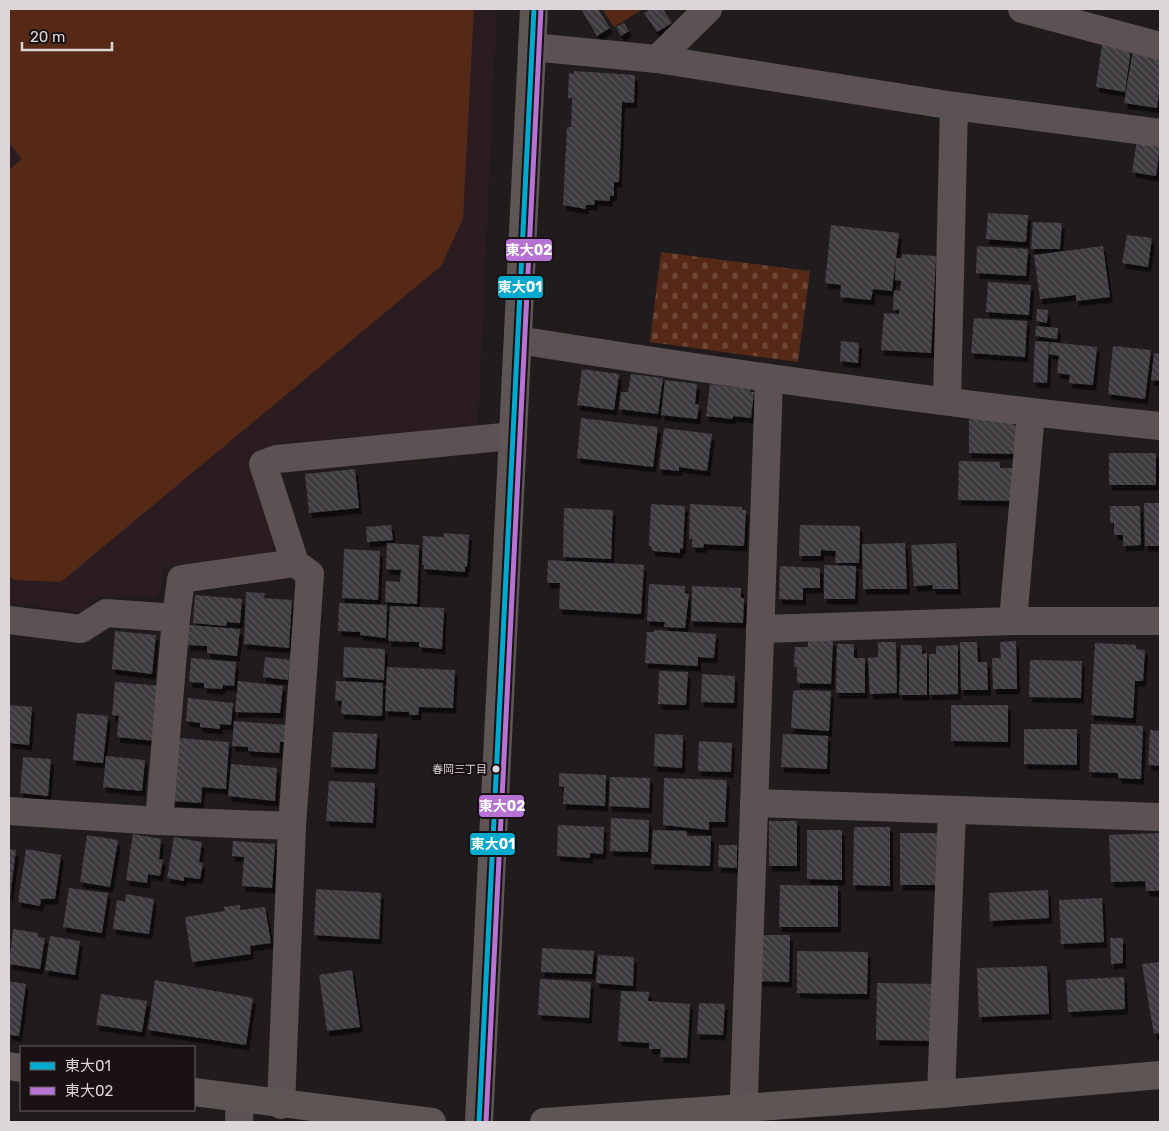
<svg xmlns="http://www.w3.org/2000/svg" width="1169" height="1131" viewBox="0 0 1169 1131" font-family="Rubik,'Noto Sans JP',sans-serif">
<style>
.built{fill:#2a1c21}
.cemetery{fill:url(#cemetery-stones)}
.pitch{fill:#562917}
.building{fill:url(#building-back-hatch);filter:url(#shadow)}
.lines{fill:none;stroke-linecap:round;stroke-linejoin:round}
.street{stroke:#5c5253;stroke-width:28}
.secondary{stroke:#5e5555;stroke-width:28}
.bus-1-casing{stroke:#191114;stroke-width:9}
.bus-2-casing{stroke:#191114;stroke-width:9}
.bus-1{stroke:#00a9ce;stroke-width:5}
.bus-2{stroke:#b673d3;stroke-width:5}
.bus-dot{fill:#dcd6d8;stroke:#191114;stroke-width:2}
.labels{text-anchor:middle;stroke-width:4;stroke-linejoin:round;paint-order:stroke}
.bus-label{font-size:11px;fill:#dcd6d8;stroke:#191114;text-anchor:end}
.line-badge{stroke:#191114;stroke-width:2}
.badge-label{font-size:14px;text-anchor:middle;font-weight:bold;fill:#fff}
</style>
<defs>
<pattern id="cemetery-stones" width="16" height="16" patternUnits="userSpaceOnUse" patternTransform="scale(1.25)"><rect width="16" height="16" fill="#562917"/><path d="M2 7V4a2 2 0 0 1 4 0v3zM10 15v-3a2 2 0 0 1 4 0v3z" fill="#6e4738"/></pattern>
<pattern id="building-back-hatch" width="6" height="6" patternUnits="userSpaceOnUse" patternTransform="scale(1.25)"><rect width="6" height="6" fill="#3e3b3d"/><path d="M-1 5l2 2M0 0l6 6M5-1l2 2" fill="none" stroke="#595758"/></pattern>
<filter id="shadow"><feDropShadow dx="3" dy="5.5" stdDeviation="0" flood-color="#0009"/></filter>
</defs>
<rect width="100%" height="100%" fill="#201c1e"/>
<polygon class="built" points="9,9 497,9 478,426 282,443 247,458 276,542 269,553 163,567 161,590 152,599 95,597 84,613 9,603"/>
<polygon class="cemetery" points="661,252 810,271 798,362 650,342"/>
<g class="pitch">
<polygon points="9,9 474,9 463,219 441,266 61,582 14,580 9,575 9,170 22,159 9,143"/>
<polygon points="602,9 643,9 614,27"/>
</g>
<g class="building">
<polygon points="581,9 598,9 610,28 597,36"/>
<polygon points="651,9 663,9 672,23 657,32 644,13"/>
<polygon points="624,23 629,31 621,36 616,27"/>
<polygon points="1102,45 1131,49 1125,92 1096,87"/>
<polygon points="1133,50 1160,54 1160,85 1157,108 1124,103"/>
<polygon points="574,71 635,75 634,103 622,102 619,182 614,182 614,196 610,196 610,201 595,200 594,205 586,205 586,209 563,205 567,127 571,127 572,98 568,98 569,73 574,74"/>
<polygon points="1137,140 1160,146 1156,176 1132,172"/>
<polygon points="988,213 1028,215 1026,242 986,239"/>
<polygon points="1033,222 1062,223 1060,249 1031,249"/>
<polygon points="831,225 899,233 892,291 873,289 871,300 840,297 841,285 825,283"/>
<polygon points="1127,235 1152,238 1148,267 1122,263"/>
<polygon points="977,246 1028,249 1026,276 976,273"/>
<polygon points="1103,246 1110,297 1076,301 1076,295 1040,299 1034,255"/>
<polygon points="902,254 936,256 931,353 881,350 884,313 899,314 899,310 893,310 894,290 900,291 901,281 895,280 896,258 902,258"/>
<polygon points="988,282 1031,285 1029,315 986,312"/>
<polygon points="1037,309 1048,310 1047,323 1036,321"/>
<polygon points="974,318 1027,321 1025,357 971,353"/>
<polygon points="1036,326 1058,328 1057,339 1035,336"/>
<polygon points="841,341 859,343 858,363 840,361"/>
<polygon points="1035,341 1049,342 1047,383 1033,382"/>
<polygon points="1050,342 1097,347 1093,385 1069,383 1070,375 1057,373 1059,356 1049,354"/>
<polygon points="1113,346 1151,350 1145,399 1108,394"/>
<polygon points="1154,353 1160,354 1160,381 1151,380"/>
<polygon points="582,369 619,374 614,410 577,405"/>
<polygon points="631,374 663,378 658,414 619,409 621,392 628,392"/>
<polygon points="665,380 697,384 695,404 699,405 697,419 661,415"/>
<polygon points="710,384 750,389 750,392 754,392 751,418 733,416 732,419 706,416"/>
<polygon points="581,418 658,427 653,467 577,458"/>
<polygon points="969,418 1014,418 1014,425 1022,425 1022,454 969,453"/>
<polygon points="664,428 712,434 707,471 679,467 679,471 659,469"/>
<rect x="1109" y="453" width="47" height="32"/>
<polygon points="959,461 1000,462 1000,468 1016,468 1015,501 958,500"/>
<polygon points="355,469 359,508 309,513 305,474"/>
<polygon points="1144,503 1160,503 1160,546 1145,546"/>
<polygon points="651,504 685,506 683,548 680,549 680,553 652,551 652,547 649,546"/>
<polygon points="690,504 742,507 742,510 746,510 744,546 704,544 703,548 692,547 692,539 689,539"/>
<polygon points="1110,506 1140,506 1141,545 1123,546 1123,535 1114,535 1114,523 1110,523"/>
<polygon points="564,508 613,510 611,559 563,557"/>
<polygon points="391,525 393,540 367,542 366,527"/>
<polygon points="800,525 860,526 859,563 835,563 836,551 821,550 821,556 799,556"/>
<polygon points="444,533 469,535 467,567 465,567 465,572 424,569 424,565 422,565 423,536 444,537"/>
<polygon points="387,543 419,545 417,604 385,602 386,581 400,582 401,570 386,569"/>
<polygon points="905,543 907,589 863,589 862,544"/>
<polygon points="956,543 958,589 933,589 932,585 914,586 911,545"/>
<polygon points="344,549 380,551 378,600 342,598"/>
<polygon points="548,560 644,565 641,614 559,609 560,583 547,583"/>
<polygon points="824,565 856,566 855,599 824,599"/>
<polygon points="780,566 820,568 820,588 803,588 803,600 779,599"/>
<polygon points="649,584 685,586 685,593 689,594 685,628 664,627 665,622 647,621"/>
<polygon points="692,586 741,588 741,598 744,598 743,623 691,621"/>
<polygon points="246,592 265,593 264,598 292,600 289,648 244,644"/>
<polygon points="195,595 242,599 240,623 227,622 226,626 193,623"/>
<polygon points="339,603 387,605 386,638 360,635 360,632 338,631"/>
<polygon points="390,606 444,608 442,649 419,647 419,642 388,641"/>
<polygon points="189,625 240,629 237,656 207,653 207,646 187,645"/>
<polygon points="654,630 716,634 714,658 698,657 698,666 645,663 647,632 654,632"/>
<polygon points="115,631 156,635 152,674 112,669"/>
<polygon points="808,640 833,641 831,684 797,683 797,667 794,667 795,647 808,647"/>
<polygon points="1016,641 1017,689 993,689 992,658 1001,658 1000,642"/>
<polygon points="878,642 896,642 897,693 870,694 868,658 878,657"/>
<polygon points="960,642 977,642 978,662 987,662 988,690 961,690"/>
<polygon points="1095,643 1136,645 1136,649 1145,650 1143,681 1135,681 1133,718 1091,715"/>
<polygon points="837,644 854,644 854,658 865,658 865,693 836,693"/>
<polygon points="901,645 922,645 922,654 927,653 927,695 899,695"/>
<polygon points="958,645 958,694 929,695 929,654 936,654 936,646"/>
<polygon points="344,647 385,649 384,680 343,677"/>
<polygon points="265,657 290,660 288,680 263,677"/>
<polygon points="191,658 236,662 234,686 223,685 222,689 204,688 204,683 189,682"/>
<polygon points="1030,660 1082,661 1081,698 1029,697"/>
<polygon points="387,667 455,670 453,708 419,707 418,715 409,715 409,712 385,711"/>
<polygon points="659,671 688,672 686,705 658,704"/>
<polygon points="702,674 735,676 734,703 701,702"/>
<polygon points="238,681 283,686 280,713 235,712"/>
<polygon points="336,681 383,683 382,716 341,714 342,701 335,700"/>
<polygon points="115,682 161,686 156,741 117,737 119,716 112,715"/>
<polygon points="799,690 831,691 829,731 791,728 793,691"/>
<polygon points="188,698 233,703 231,725 220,724 220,729 200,727 200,723 186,721"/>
<polygon points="9,705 32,707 29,745 9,743"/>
<polygon points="951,705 1008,705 1008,742 951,741"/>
<polygon points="77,713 108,716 103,763 73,760"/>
<polygon points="234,721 287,725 286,742 280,742 279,753 248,751 248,747 232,746"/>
<polygon points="1091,724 1143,726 1141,779 1118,778 1118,773 1089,772"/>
<polygon points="1024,729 1077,729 1077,765 1024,764"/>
<polygon points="1150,730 1160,731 1160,766 1148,765"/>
<polygon points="333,732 377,734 375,769 331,767"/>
<polygon points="655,734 683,735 682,768 654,766"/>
<polygon points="783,734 828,736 827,769 781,767"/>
<polygon points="178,738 229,742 226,789 202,787 201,803 173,801"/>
<polygon points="699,741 732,743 731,772 698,771"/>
<polygon points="106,756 145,760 142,791 103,787"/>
<polygon points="23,757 51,759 48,796 20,793"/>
<polygon points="231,764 277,768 275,801 228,796"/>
<polygon points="559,773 606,775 605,806 563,804 564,787 559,786"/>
<polygon points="610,777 650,778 649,808 609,806"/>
<polygon points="664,778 727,780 725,822 709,822 709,830 663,825"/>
<polygon points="329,781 375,783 373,823 326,821"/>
<polygon points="611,818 649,820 648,852 610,851"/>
<rect x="769" y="821" width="28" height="45"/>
<polygon points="558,825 604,827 603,854 590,853 590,858 557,856"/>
<polygon points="854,827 890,827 890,886 853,885"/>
<polygon points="653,830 687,831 687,836 711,836 710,866 651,864"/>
<polygon points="807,830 842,830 842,880 807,879"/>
<polygon points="900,833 945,833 944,885 900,885"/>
<polygon points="1160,833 1160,891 1146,891 1145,881 1111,882 1109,835"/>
<polygon points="133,834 161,839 159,859 163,860 160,876 148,874 147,883 126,880"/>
<polygon points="87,835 118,840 110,887 80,882"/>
<polygon points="174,837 202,842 199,862 203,863 200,879 184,877 184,881 167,878"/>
<polygon points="233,841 275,844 272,888 242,886 244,857 232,856"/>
<polygon points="719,845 737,845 737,868 718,867"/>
<polygon points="9,849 16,850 10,897 9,897"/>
<polygon points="26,849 61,855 55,899 41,899 40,906 18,902"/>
<polygon points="780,885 838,886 838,927 779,927"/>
<polygon points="69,888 108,893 102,933 63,927"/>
<polygon points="316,889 381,893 379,939 314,935"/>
<polygon points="1048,890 1049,918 990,921 989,893"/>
<polygon points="126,894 154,899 149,934 113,929 117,900 125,902"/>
<polygon points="1102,898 1104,942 1061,944 1059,900"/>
<polygon points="240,905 240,910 265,907 271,943 250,946 251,954 192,962 185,917 225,911 224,907"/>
<polygon points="13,929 38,933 38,937 45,938 40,969 9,964"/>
<polygon points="759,935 790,935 789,982 759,981"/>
<polygon points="50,936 80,941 75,975 45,970"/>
<polygon points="1110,938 1123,938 1123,963 1111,964"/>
<polygon points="542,948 594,951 592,974 541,972"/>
<polygon points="797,951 868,952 867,994 797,993"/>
<polygon points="598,955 634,957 633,986 596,983"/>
<polygon points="1160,962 1160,1033 1154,1034 1142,964"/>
<polygon points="1047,966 1049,1014 979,1017 977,968"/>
<polygon points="352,970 360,1027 327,1031 319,975"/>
<polygon points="1124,977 1125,1009 1068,1012 1066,980"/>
<polygon points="540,979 591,982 589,1018 538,1015"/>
<polygon points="155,980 253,998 246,1045 148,1030"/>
<polygon points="9,981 26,984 19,1036 9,1035"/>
<polygon points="877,983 938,984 938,1041 876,1040"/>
<polygon points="621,991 649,992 648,1001 690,1004 687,1058 660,1057 661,1049 649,1049 649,1043 618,1041"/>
<polygon points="101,994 147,1001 142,1032 96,1025"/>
<polygon points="699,1003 725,1004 723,1035 697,1034"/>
</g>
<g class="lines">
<g class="street">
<polyline points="1022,9 1160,46"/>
<polyline points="532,47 657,59 954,106 1160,133"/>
<polyline points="657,59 708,9"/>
<path d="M518 340C731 374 945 404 1160 426"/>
<polyline points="947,400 954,106"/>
<polyline points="9,620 81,629 106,613 176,618 181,579 295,563 263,464 277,459 513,436"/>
<polyline points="1013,621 1031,413"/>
<polyline points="760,629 1013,621 1160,621"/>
<polyline points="754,803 1160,817"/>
<polyline points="9,811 159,821 292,826"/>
<polyline points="159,821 176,618"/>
<polyline points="941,1094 952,810"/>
<polyline points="281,1105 292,826 310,574 295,563"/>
<polyline points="239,1122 240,1099"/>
<polyline points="743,1122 769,380"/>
</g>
<g class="secondary">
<polyline points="9,1066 21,1068"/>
<polyline points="194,1092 432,1122"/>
<polyline points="479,1122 534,9"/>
<polyline points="544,1122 941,1094 1160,1075"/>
</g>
<g class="bus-1-casing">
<polyline id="bus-1" points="479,1122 534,9"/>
</g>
<g class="bus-2-casing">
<polyline id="bus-2" points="486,1122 541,9"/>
</g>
<use href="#bus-1" class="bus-1"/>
<use href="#bus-2" class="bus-2"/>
</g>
<circle class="bus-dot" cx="496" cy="769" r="4.5"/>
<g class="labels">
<g class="bus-label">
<text x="487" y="773">春岡三丁目</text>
</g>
</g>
<g class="line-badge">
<rect x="505" y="238" width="48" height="24" rx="5" fill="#b673d3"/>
<rect x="497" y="275" width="47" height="24" rx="5" fill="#00a9ce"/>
<rect x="478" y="794" width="47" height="24" rx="5" fill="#b673d3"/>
<rect x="469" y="832" width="47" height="24" rx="5" fill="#00a9ce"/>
</g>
<g class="badge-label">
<text x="529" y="255">東大02</text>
<text x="520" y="292">東大01</text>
<text x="502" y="811">東大02</text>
<text x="493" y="849">東大01</text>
</g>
<rect width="1169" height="1131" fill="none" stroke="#dcd6d8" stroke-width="20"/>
<rect x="20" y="1046" width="175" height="65" fill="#191114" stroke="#676062"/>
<rect x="30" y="1062" width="25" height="8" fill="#00a9ce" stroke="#676062"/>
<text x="65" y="1071" font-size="15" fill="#dcd6d8">東大01</text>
<rect x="30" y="1087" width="25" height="8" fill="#b673d3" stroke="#676062"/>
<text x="65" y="1096" font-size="15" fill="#dcd6d8">東大02</text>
<path d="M22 42v8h90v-8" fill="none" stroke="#dcd6d8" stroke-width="2.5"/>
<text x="30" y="42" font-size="15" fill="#dcd6d8" stroke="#191114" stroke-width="4" paint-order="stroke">20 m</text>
</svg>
